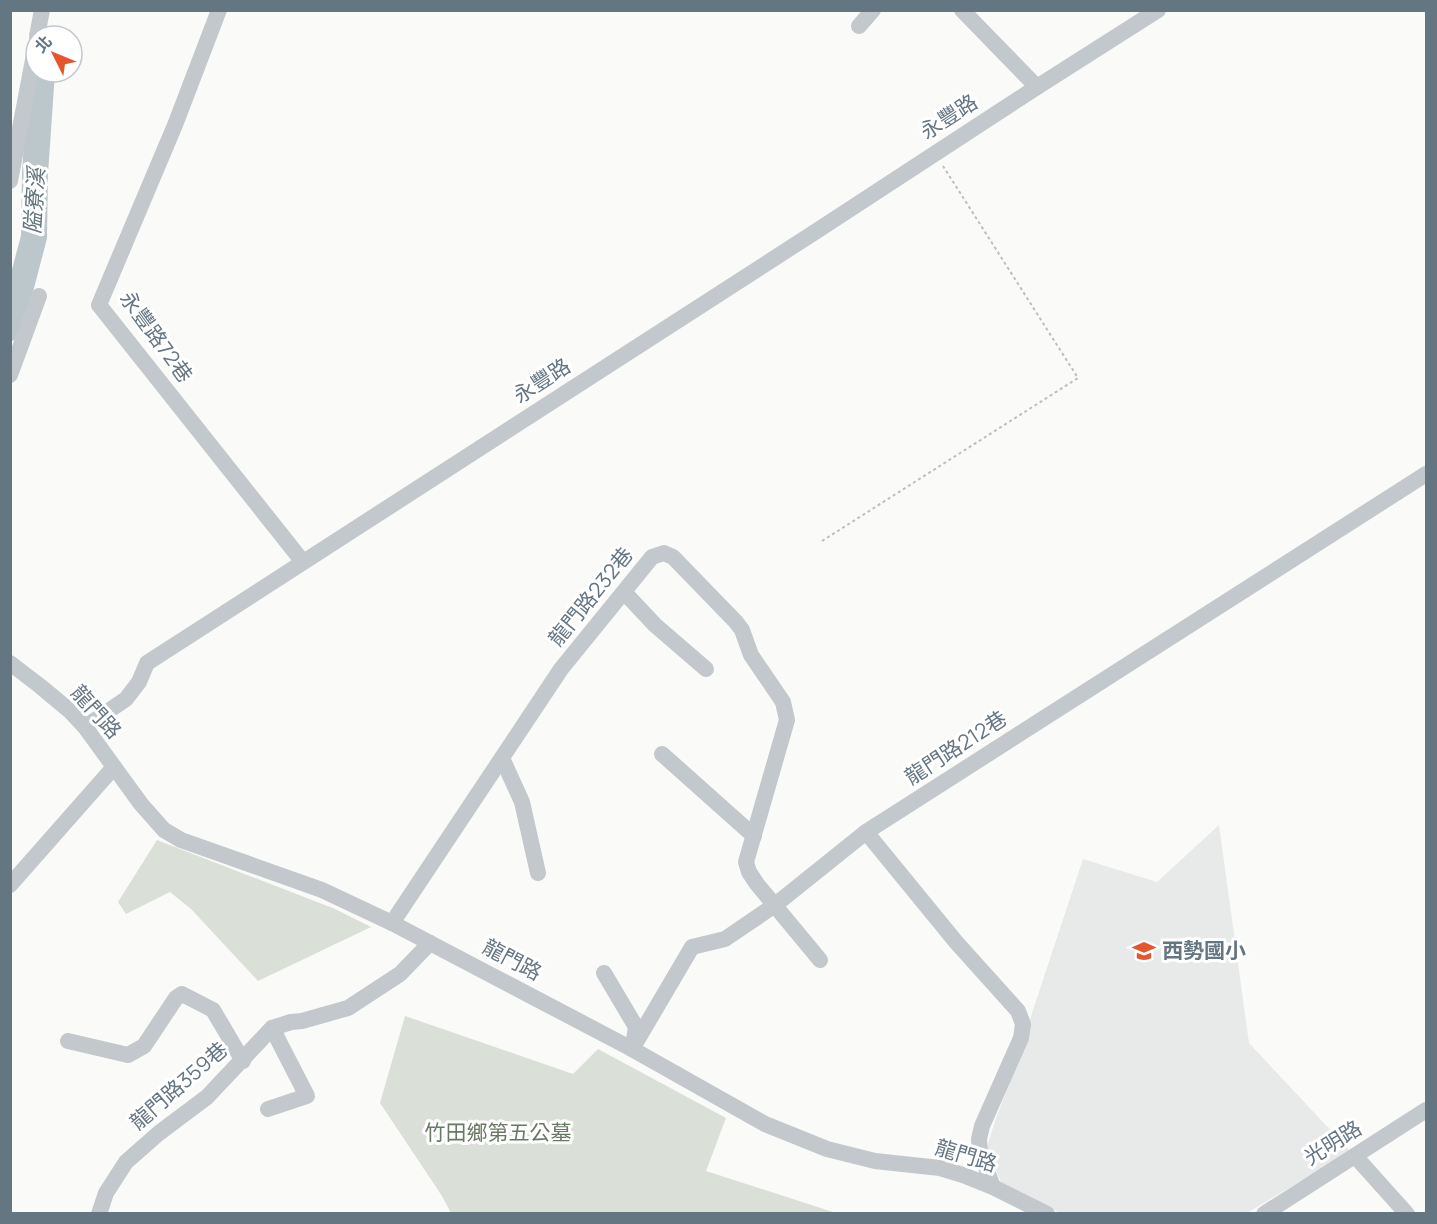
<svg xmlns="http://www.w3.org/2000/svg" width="1437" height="1224" viewBox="0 0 1437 1224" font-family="Manrope,'Noto Sans TC',sans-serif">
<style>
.built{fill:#e8e9e9}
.green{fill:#dadfd7}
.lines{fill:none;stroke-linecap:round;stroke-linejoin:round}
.river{stroke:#bbc7cb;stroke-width:26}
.path{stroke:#bbbfc2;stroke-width:2;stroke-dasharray:3 3;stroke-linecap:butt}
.minor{stroke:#c3c8cc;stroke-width:16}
.labels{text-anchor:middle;stroke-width:6;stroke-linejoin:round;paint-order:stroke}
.street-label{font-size:21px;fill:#657683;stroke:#fff}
.poi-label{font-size:21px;font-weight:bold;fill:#657683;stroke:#fff;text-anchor:start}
.park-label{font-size:21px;fill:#687a64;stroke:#fff}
.water-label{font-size:22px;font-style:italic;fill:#60757c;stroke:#fff}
</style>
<rect width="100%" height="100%" fill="#fafaf8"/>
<polygon class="built" points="1219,825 1249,1043 1350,1151 1247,1213 1062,1214 1001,1182 987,1147 995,1121 1027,1037 1030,1019 1083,859 1157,882"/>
<g class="green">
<polygon points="157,840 335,909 371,927 258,981 191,909 170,892 126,914 118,902"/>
<polygon points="405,1016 573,1074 598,1049 726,1118 706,1171 836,1213 451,1213 442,1196 380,1103"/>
</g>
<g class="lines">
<polyline class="river" points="10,328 34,237 35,173 42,72"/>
<polyline class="path" points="822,541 1078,378 943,166"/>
<g class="minor">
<polyline points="219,10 175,125 99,305 303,562"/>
<polyline points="962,10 1037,87"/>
<polyline points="859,26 873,10"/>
<polyline points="37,36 42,10"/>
<polyline points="10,181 36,44"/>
<polyline points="10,375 39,296"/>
<polyline points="624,592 655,625 706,669"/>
<polyline points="10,663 40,686 70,711 85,727 141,804 164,830 181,840 322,890 392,923 632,1049 765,1124 827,1149 875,1161 940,1168 963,1175 993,1187 1047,1214"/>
<polyline points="85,727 126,699 139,682 147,663 815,232 1037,87 1158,10"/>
<polyline points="662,754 754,836"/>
<polyline points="502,758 522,802 538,873"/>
<polyline points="866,832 956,942 1018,1011 1023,1024 1021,1038 982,1126 979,1139 980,1152 993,1187"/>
<polyline points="10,885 114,767"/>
<polyline points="392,923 561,669 652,557 664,553 673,557 736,622 742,630 751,655 783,702 787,720 746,862 749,872 757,884 820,960"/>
<polyline points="604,973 636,1027 633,1046"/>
<polyline points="68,1041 128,1055 144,1046 176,998 182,994 213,1010 243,1061"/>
<polyline points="632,1049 692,947 725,939 775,905 866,832 1426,474"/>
<polyline points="268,1109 307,1096 272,1028"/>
<polyline points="1355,1156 1407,1214"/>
<polyline points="99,1214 106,1193 126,1162 159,1133 207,1097 272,1028 291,1022 302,1021 348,1008 400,974 430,943"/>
<polyline points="1264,1214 1426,1110"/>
</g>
</g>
<defs>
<g id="school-bare" transform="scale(1.8)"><path d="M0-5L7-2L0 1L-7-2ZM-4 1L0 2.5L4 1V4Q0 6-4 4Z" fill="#e4572e" stroke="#fff" stroke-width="2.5" paint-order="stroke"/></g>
</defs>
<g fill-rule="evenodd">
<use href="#school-bare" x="1144" y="951"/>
</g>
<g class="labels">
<g class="street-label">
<text transform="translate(949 117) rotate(-33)" y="7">永豐路</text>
<text transform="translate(156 337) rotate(54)" y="7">永豐路72巷</text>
<text transform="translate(542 381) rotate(-33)" y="7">永豐路</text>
<text transform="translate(591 597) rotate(-51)" y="7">龍門路232巷</text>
<text transform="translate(96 712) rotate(48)" y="7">龍門路</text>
<text transform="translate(956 748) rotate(-33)" y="7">龍門路212巷</text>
<text transform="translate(512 960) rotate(28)" y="7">龍門路</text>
<text transform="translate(179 1086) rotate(-41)" y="7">龍門路359巷</text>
<text transform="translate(1333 1143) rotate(-32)" y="7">光明路</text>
<text transform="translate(966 1156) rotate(17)" y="7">龍門路</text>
</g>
<g class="poi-label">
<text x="1162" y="958">西勢國小</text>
</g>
<g class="park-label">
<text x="498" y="1140">竹田鄉第五公墓</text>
</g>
<g class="water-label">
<text transform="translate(34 201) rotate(-86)" y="8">隘寮溪</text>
</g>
</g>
<rect width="1437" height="1224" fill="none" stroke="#657683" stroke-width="24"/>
<g transform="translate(54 54) rotate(313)"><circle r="28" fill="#ffffff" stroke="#c1c8cd" stroke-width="1.5"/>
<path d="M0-4.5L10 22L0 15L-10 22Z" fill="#e4572e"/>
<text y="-9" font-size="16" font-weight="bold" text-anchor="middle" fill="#657683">北</text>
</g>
</svg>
